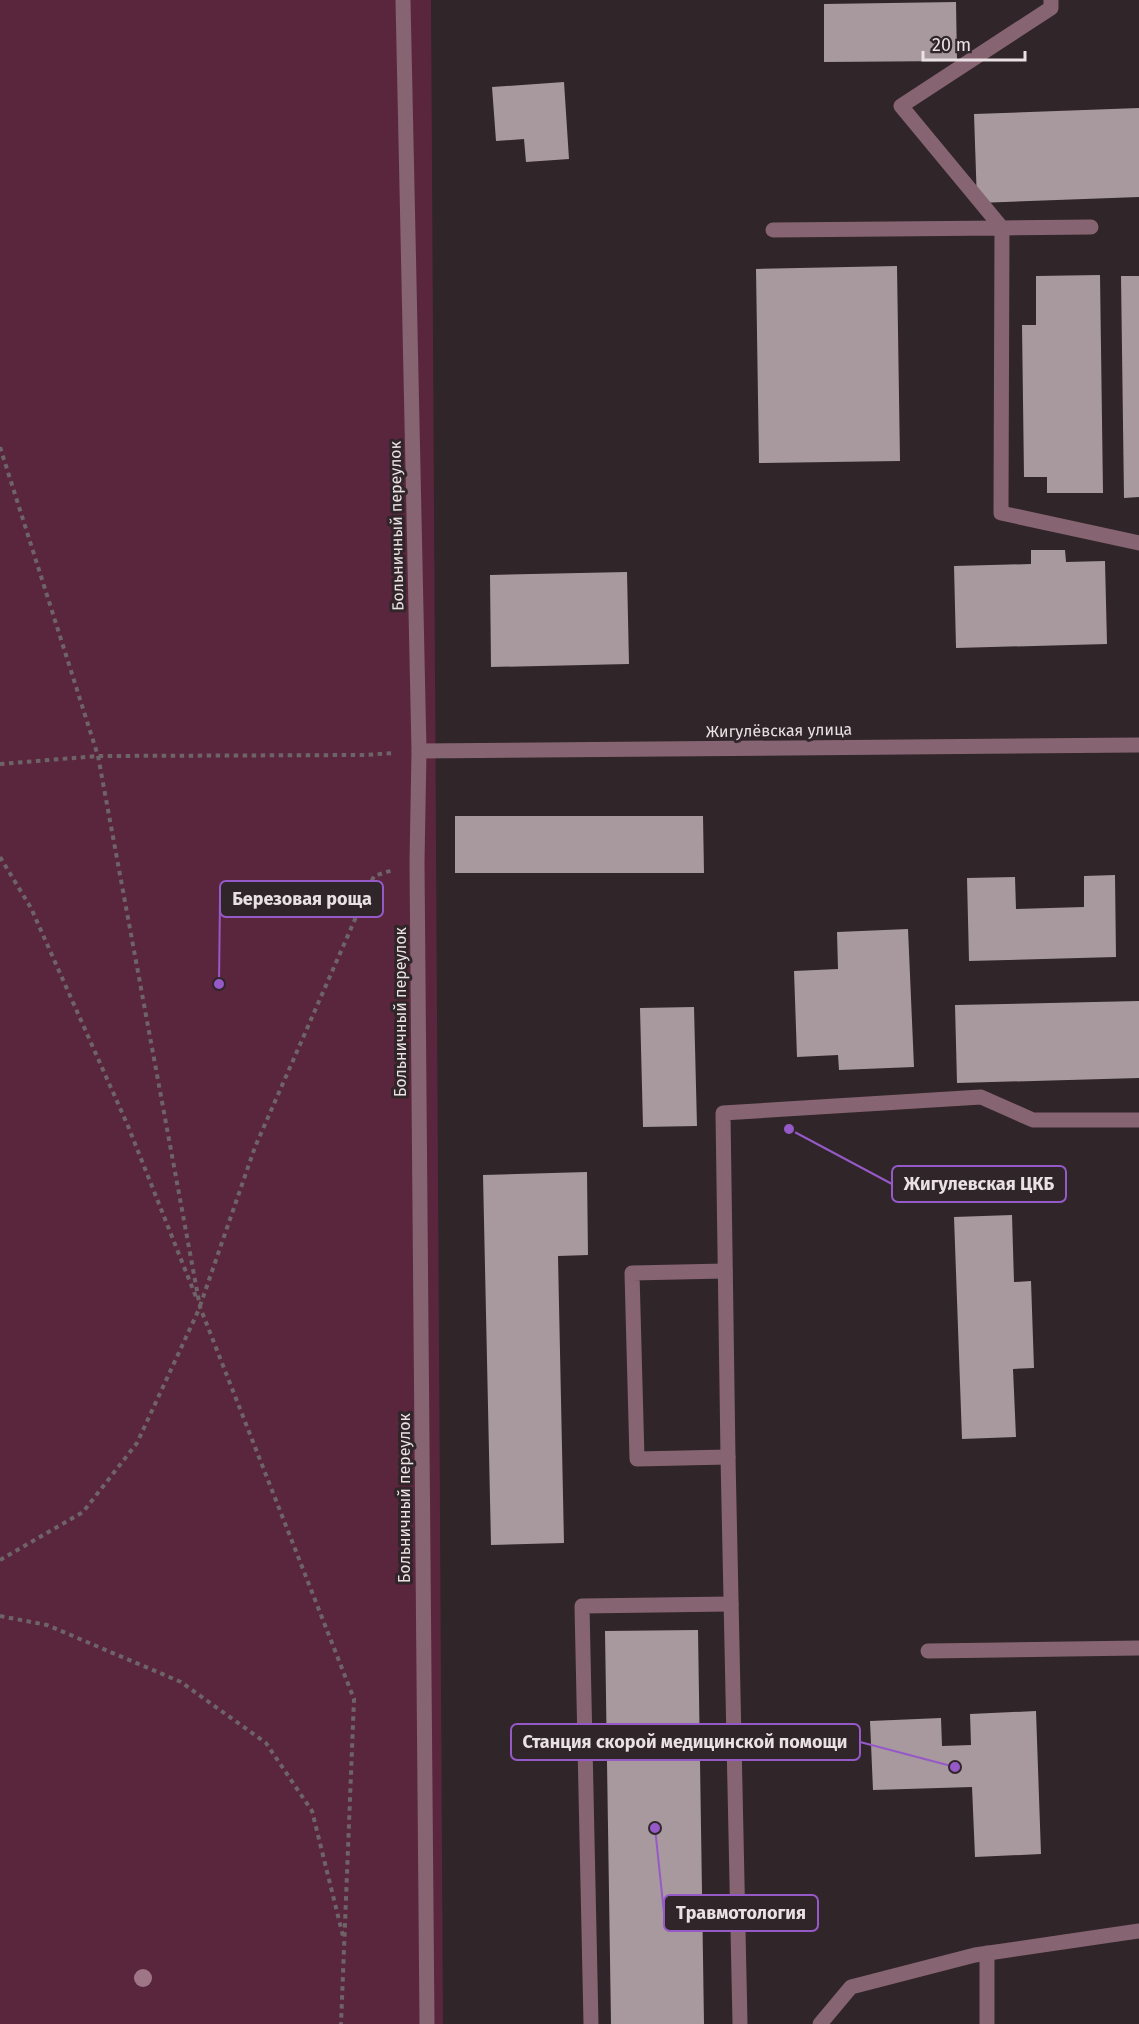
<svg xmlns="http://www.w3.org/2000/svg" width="1139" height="2024" viewBox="0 0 1139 2024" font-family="'Fira Sans',sans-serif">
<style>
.green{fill:#5a263d}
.building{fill:#a7999e}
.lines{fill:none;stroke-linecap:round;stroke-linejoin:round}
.path{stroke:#6e6468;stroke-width:4;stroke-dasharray:4.5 4.5;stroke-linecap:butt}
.minor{stroke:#866471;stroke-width:15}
.tree{fill:#9f7686}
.labels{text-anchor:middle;stroke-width:6;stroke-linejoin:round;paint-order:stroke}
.street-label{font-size:16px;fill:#e9e1e4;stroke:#302529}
.leader{fill:none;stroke:#9659c8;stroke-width:2}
.callout-dot{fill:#9659c8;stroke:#302529;stroke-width:2}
.callout{fill:#302529;stroke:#9659c8;stroke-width:2}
.callout-label{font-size:18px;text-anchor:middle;font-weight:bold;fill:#e9e1e4}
</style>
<rect width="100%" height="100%" fill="#302529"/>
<polygon class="green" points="0,0 431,0 443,2024 0,2024"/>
<g class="building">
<polygon points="956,2 957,61 824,62 824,4"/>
<polygon points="564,82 569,159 526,162 524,139 496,141 492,87"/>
<polygon points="1139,108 1139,197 977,203 974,114"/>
<polygon points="897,266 900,461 759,463 756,269"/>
<polygon points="1100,275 1103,493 1047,493 1047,477 1024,477 1022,325 1036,325 1036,276"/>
<polygon points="1121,276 1139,276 1139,497 1124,498"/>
<polygon points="1031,550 1065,550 1066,562 1105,561 1107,644 956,648 954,566 1031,564"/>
<polygon points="627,572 629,664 491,667 490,575"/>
<polygon points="455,816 703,816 704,873 455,873"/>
<polygon points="1115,875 1116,957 969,961 967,878 1015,877 1016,909 1084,907 1084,876"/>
<polygon points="908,929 914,1067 839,1070 838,1055 797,1057 794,971 838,969 837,932"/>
<polygon points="1139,1001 1139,1078 957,1083 955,1005"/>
<polygon points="694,1007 697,1126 643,1127 640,1008"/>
<polygon points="587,1172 588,1255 558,1256 564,1543 491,1545 483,1175"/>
<polygon points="1012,1215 1014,1282 1031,1281 1034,1368 1013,1369 1016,1437 962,1439 954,1217"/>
<polygon points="698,1630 704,2024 611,2024 605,1631"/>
<polygon points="1036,1711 1041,1854 975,1857 972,1787 873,1790 870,1721 941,1718 942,1746 971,1745 970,1714"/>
</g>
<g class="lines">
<g class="path">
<polyline points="0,447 98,756 200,1307 354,1699 341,2024"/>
<polyline points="0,764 98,756 365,755 394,753"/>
<polyline points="0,857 31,908 128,1126 196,1297"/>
<polyline points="200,1306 255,1147 374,876 393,870"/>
<polyline points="0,1560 83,1512 137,1443 200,1307"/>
<polyline points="0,1616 47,1625 181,1682 266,1743 312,1811 343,1936"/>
</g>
<g class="minor">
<polyline points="403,0 419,751 417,862 427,2024"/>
<polyline points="1051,0 1051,8 901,106 1002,228 1091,227"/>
<polyline points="773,230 1002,228 1001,513 1139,543"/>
<polyline points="419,751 1139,745"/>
<polyline points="725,1271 632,1273 637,1459 728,1457"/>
<polyline points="928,1651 1139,1648"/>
<polyline points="987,1953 987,2024"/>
<polyline points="591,2024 582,1606 731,1604"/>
<polyline points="740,2024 728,1457 723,1113 981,1097 1033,1120 1139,1120"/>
<polyline points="820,2024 851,1987 975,1955 1139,1931"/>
</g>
</g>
<circle class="tree" cx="143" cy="1978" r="9"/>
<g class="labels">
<g class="street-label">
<text transform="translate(396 526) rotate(-91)" y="6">Больничный переулок</text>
<text transform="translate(779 730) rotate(-1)" y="6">Жигулёвская улица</text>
<text transform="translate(400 1012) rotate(-90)" y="6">Больничный переулок</text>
<text transform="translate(404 1498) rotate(-90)" y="6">Больничный переулок</text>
</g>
</g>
<path class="leader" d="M219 984L220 899M789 1129L892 1184M955 1767L860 1742M655 1828L664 1913"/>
<g class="callout-dot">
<circle cx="219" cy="984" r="6"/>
<circle cx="789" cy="1129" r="6"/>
<circle cx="955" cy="1767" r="6"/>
<circle cx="655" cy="1828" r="6"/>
</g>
<g class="callout">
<rect x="220" y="881" width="163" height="36" rx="6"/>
<rect x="892" y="1166" width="174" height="36" rx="6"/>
<rect x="511" y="1724" width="349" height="36" rx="6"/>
<rect x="664" y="1895" width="154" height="36" rx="6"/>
</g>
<g class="callout-label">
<text x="302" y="905">Березовая роща</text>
<text x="979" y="1190">Жигулевская ЦКБ</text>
<text x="685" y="1748">Станция скорой медицинской помощи</text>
<text x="741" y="1919">Травмотология</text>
</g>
<path d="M923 51v9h102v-9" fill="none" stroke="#e9e1e4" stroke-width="3"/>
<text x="932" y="51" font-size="18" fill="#e9e1e4" stroke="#302529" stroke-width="4.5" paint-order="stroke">20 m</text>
</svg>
